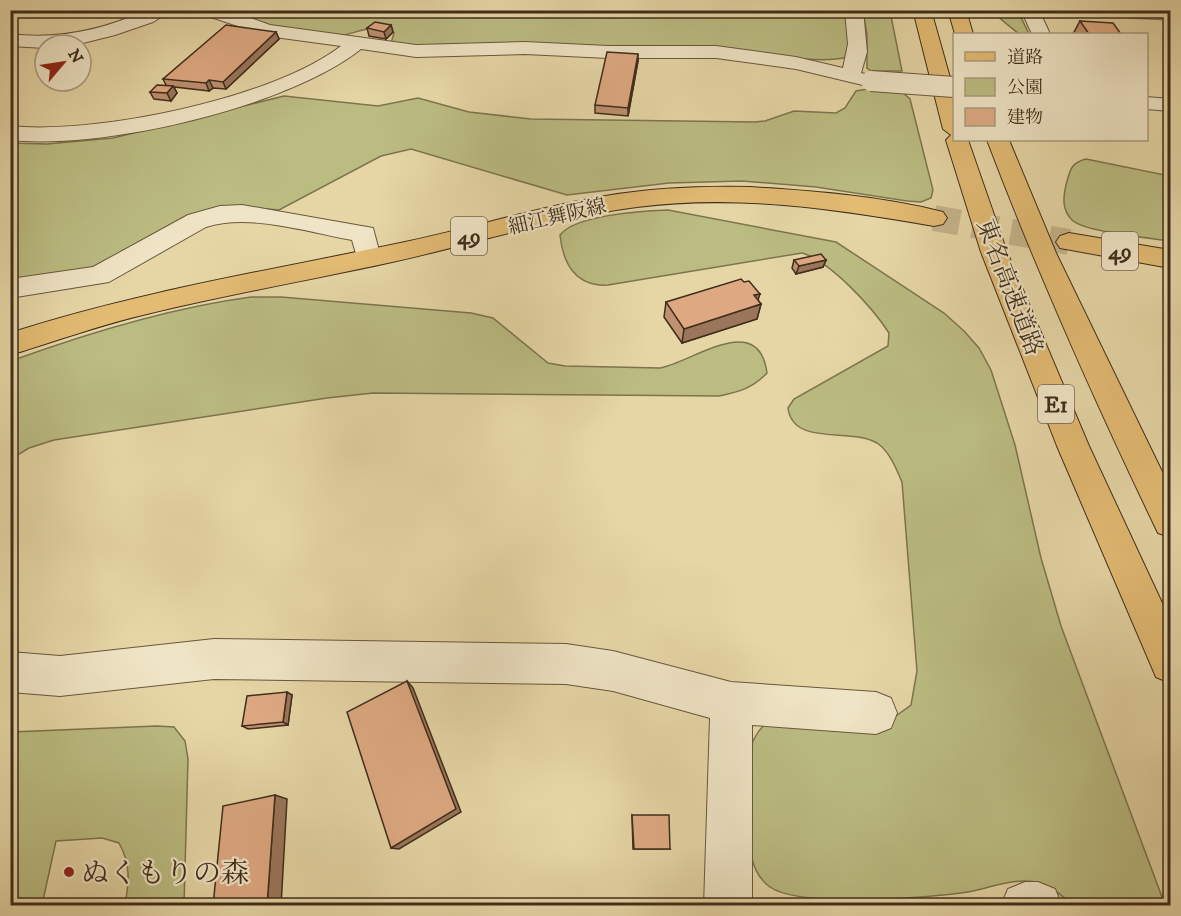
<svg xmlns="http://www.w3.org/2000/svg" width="1181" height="916" viewBox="0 0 1181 916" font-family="'IM FELL DW Pica','Noto Serif JP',serif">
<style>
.green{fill:#bbbc82;stroke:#7d744f;stroke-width:1.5}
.water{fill:#9cb6b3;stroke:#777f77;stroke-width:1.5}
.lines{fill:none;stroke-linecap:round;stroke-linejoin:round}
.primary-tunnel{stroke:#c5b48a;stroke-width:26;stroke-dasharray:26 13;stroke-linecap:butt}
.minor-casing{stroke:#69573e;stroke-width:2}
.primary-casing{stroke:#3f2d1c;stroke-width:2}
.motorway-casing{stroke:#3f2d1c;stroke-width:2}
.minor{fill:#efe4c5;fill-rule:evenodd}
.primary{fill:#e3bb73;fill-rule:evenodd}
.motorway{fill:#e3bb73;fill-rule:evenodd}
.minor-bridge-casing{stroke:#69573e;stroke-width:22;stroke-linecap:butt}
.minor-bridge{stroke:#efe4c5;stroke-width:20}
.wall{fill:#bf9170;stroke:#3f2d1c;stroke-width:1.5}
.shaded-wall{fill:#9b765b;stroke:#3f2d1c;stroke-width:1.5}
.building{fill:#dea982;stroke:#3f2d1c;stroke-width:1.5}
.poi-dot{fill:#8f2418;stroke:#efe4c5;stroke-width:2}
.labels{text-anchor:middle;stroke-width:4.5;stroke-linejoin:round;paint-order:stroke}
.far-street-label{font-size:20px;fill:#3f2d1c;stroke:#efe4c5}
.shield{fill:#efe4c5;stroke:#74644f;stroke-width:1.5}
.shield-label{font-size:22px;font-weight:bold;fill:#3f2d1c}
.street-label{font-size:24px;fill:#3f2d1c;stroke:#efe4c5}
.near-poi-label{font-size:28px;fill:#3f2d1c;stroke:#efe4c5;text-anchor:start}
</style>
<rect width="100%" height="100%" fill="#e6d6a6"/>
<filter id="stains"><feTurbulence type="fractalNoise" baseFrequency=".00333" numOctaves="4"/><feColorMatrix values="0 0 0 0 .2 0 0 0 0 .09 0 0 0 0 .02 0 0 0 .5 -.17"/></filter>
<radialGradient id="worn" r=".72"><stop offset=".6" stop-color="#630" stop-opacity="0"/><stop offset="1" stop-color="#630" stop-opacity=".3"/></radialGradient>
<g class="green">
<path d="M848 10 851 33 847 57C816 66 750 50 715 48 607 44 499 56 391 43L394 33C365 21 358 36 334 36 295 35 257 23 219 11Z"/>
<polygon points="863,11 890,11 902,71 871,71 867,68 867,35"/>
<polygon points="991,11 1018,11 1029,34 1019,34"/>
<polygon points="868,89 902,92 910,99 933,190 931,198 921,202 907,201 816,187 742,181 669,183 567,195 411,149 381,156 279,210 246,207 113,263 11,283 10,143 47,144 113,138 284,96 378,106 418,98 469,112 531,119 755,122 765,121 794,111 836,113 845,108 856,91"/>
<path d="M1086 159 1170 176V241C1151 238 1084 232 1072 220 1062 210 1063 198 1066 185 1070 171 1070 163 1086 159Z"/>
<path d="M668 210 836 242 944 313 964 331 979 348 991 370 1015 445 1041 558 1061 626 1165 905H1073C1059 893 1045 881 1026 881 1007 880 986 889 968 892 929 898 799 908 770 887 747 871 748 836 748 811 748 782 741 748 764 725L886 723 911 705 917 671 902 482C896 468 890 452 877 443 851 427 793 447 788 408L794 399 888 346 889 333C873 308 830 261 802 253L608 285C577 287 563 265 560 235 575 215 642 211 668 210Z"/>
<path d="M251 297H281L471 313 493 318 548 363 565 366 660 368C691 363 759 309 767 373 753 388 739 392 719 396L373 393 327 398 54 440 29 448 11 459V361C88 333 169 308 251 297Z"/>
<path d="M157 726 174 727 185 741 188 759 184 905H125C129 882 131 864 119 843L102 838 56 841 42 905H11V732Z"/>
</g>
<polygon class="water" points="1125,11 1170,11 1170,20 1130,18"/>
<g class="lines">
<polyline class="primary-tunnel" points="934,218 1069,242"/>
<g class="minor-casing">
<g id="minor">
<path d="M147 10H172L153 22 115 35 75 45H45V48L10 46V34C58 40 103 30 147 10Z"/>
<path d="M199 10H228L270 25 416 45 525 42 608 46H716L796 57 843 68 848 44 845 10H863L867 52 861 73 878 77 881 81 878 85 871 87 796 69 716 58H608L525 54 416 57 361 49C288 107 104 150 10 140V126C96 135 272 99 341 46L267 36 202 14Z"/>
<polygon points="1021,10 1039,10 1050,34 1032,34"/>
<polygon points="1146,97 1170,99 1170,111 1146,109"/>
<path d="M242 205 373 228 381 258 377 264 368 267 359 264 352 240C308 232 249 213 206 227L109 282 10 298V279L93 267 188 215 220 206Z"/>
<polygon points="214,639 566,644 613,651 731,682 876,692 891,698 897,713 891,728 876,734 752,725 752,906 704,906 710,718 613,691 566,684 214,679 60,696 10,692 10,652 60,656"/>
<polygon points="1025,882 1038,882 1055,889 1062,906 1001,906 1008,889"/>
</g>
</g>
<g class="primary-casing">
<g id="primary">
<path d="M750 187C814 191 881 196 943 212L947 218 943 224 934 226C836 209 737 194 637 207 551 218 468 246 383 264 304 281 225 295 147 314 100 325 56 341 10 355V333C140 291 273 270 405 242 472 228 537 207 605 196 653 188 701 186 750 187Z"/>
<polygon points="1069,233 1170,250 1170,268 1060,248 1056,242 1060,236"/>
</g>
</g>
<g class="motorway-casing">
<g id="motorway">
<polygon points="913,10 931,10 954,92 954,140 968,140 1007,252 1089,446 1170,620 1170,683 1156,677 1057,446 981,252 946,140 951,135 943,129"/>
<polygon points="948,10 966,10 973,34 955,34"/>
<path d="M987 140H1009L1056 253 1170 488V537L1158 533C1096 404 1038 274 987 140Z"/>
</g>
</g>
<use href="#minor" class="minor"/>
<use href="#primary" class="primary"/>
<use href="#motorway" class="motorway"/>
<g class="minor-bridge-casing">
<polyline id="minor-bridge" points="871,81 954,87"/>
</g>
<use href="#minor-bridge" class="minor-bridge"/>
</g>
<g class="wall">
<polygon points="1064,10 1085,10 1082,16 1066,15"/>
<polygon points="1080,21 1121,34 1073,34"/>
<polygon points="391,25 393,32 386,39 369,36 367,28"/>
<polygon points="276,32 279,39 226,89 213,88 209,91 174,87 177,93 171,101 154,99 150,92 166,85 163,79"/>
<polygon points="638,61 628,116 595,113 595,105"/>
<polygon points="794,260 826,260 823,267 796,274 792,268"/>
<polygon points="758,300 761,304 757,319 682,343 664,317 666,302"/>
<polygon points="292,695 288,725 248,729 242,726"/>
<polygon points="632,815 670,849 633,849 632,816"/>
</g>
<g class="shaded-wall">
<polygon points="391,25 393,32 386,39 384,32"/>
<polygon points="276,32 279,39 226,89 223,82"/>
<polygon points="638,54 638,61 628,116 628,108"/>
<polygon points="209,80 213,88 209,91 206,83"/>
<polygon points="173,86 177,93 171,101 167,93"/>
<polygon points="826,260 823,267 796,274 799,266"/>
<polygon points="760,294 756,306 761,304 757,319 682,343 684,329 754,295"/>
<polygon points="407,681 413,688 461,812 399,849 391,848"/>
<polygon points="287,692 292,695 288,725 283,722"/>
<polygon points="275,795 287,799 281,906 267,906"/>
</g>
<g class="building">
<polygon points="1080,21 1113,23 1121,34 1089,34"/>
<polygon points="375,22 391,25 384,32 367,28"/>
<polygon points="226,25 276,32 223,82 209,80 206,83 163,79"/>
<polygon points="607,52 638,54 628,108 595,105"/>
<polygon points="157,85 173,86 167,93 150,92"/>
<polygon points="821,254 826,260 799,266 794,260"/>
<polygon points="741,279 744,282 749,281 760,294 754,295 761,304 684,329 666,302"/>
<polygon points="407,681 456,809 391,848 347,712"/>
<polygon points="287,692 283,722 242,726 247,696"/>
<polygon points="275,795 267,906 213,906 223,806"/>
<polygon points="632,815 669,815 670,849 634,849"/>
</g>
<circle class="poi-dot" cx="69" cy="872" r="6"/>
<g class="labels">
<g class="far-street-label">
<text transform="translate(557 216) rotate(-13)" y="7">細江舞阪線</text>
</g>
<g class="shield">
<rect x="451" y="217" width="36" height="38" rx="4.5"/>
<rect x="1102" y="232" width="36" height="38" rx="4.5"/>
<rect x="1038" y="385" width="36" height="38" rx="4.5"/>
</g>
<g class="shield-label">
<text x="469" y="244">49</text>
<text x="1120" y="259">49</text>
<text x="1056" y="412">E1</text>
</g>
<g class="street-label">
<text transform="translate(1010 287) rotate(69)" y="8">東名高速道路</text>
</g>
<g class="near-poi-label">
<text x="81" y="882">ぬくもりの森</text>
</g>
</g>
<rect width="1181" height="916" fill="none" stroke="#e6d6a6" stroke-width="36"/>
<rect x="12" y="12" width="1157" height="892" fill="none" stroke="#3f2d1c" stroke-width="3"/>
<rect x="18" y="18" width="1145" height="880" fill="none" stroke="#3f2d1c" stroke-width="1.5"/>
<rect x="953" y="33" width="195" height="108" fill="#efe4c5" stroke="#a99b81" stroke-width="1.5"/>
<rect x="965" y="52" width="30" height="9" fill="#e3bb73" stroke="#a99b81" stroke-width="1.5"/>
<text x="1007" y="63" font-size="18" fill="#3f2d1c">道路</text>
<rect x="965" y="78" width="30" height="18" fill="#bbbc82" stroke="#a99b81" stroke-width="1.5"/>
<text x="1007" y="93" font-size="18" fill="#3f2d1c">公園</text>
<rect x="965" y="108" width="30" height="18" fill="#dea982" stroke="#a99b81" stroke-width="1.5"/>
<text x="1007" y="123" font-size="18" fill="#3f2d1c">建物</text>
<g transform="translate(63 63) rotate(61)"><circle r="28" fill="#efe4c5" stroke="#a99b81" stroke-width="1.5"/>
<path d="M0-4.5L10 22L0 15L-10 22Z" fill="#8f2418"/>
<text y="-9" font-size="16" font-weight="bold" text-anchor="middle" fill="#3f2d1c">N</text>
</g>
<rect width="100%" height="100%" filter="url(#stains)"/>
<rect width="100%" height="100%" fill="url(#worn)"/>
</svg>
